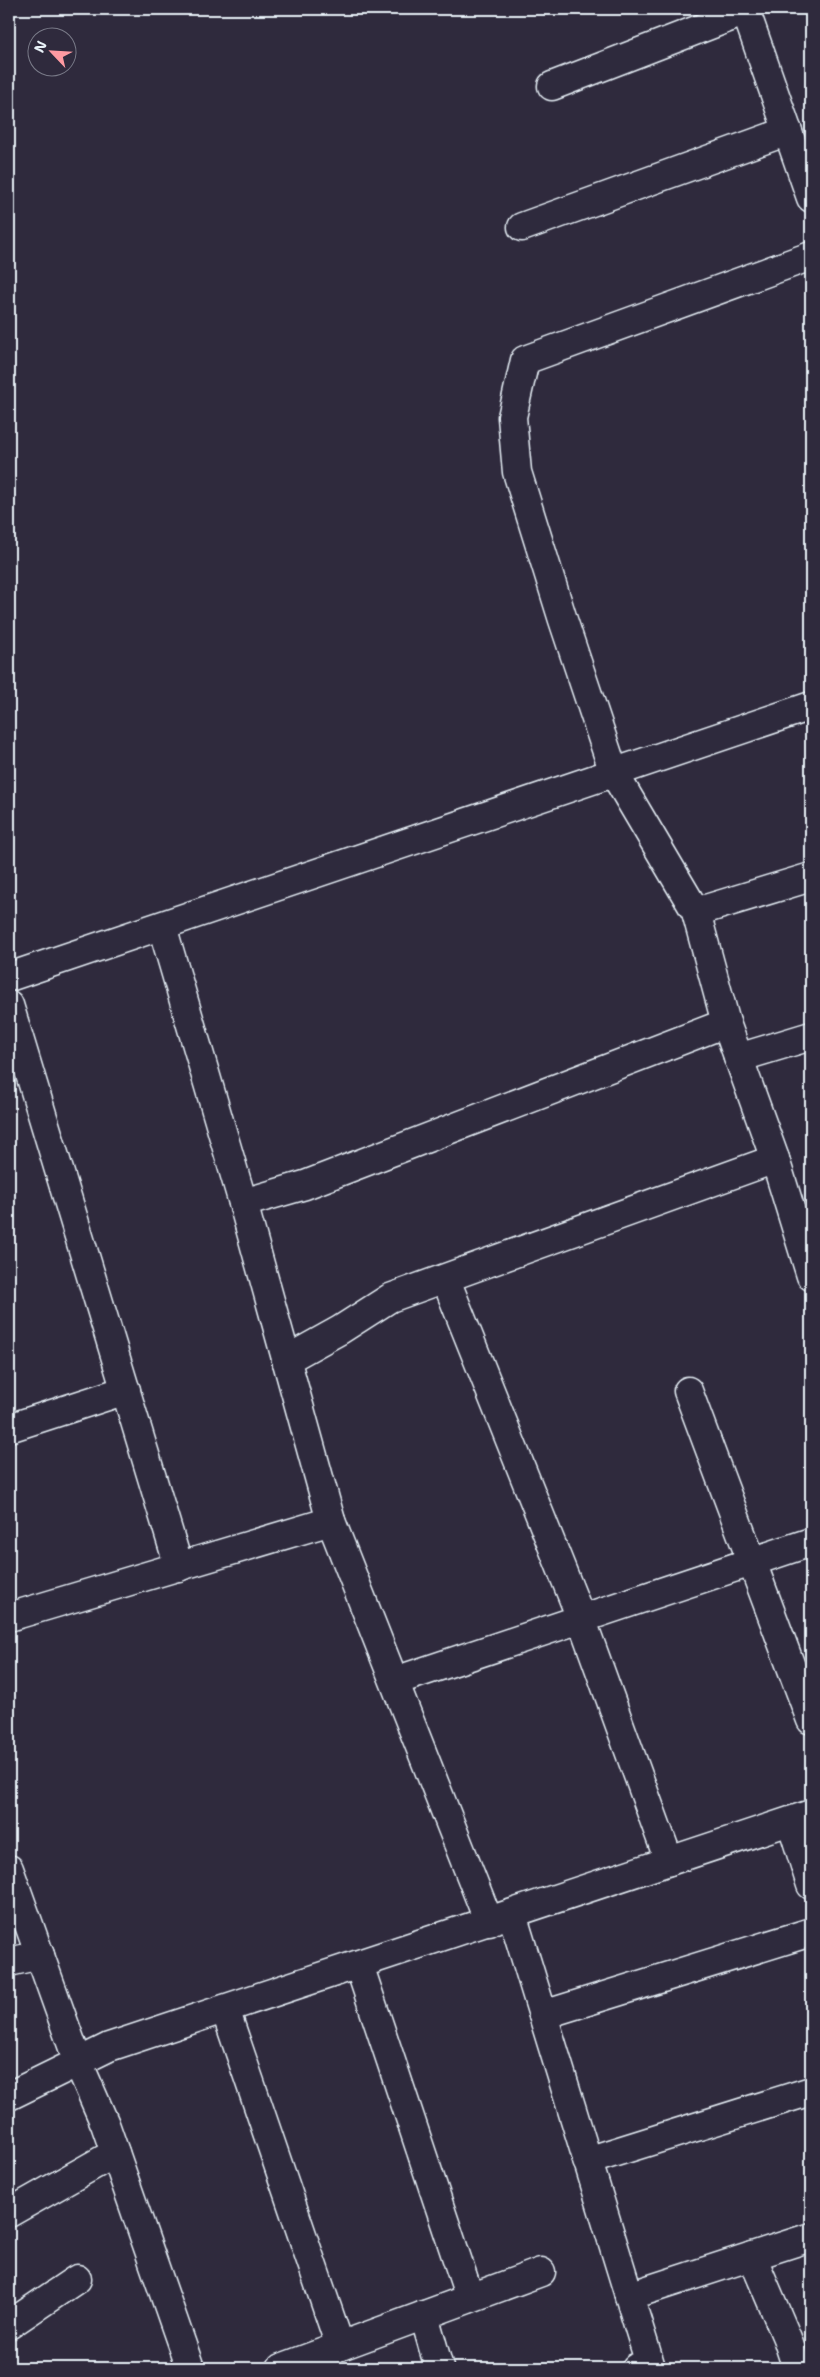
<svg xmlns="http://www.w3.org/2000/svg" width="820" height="2377" viewBox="0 0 820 2377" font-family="'Shantell Sans',sans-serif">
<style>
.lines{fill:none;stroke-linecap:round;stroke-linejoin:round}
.minor-casing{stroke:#e8f1f8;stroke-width:31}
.minor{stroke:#2f2a3d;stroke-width:28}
</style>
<rect width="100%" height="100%" fill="#2f2a3d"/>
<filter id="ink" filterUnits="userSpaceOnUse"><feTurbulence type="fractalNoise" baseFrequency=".02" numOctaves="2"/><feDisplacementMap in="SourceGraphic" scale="10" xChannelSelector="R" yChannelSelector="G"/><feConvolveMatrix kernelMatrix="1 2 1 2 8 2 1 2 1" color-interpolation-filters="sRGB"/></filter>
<g filter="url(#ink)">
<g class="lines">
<g class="minor-casing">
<g id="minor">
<polyline points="745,9 811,198"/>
<polyline points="552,86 746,11"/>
<polyline points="522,227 788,131"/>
<polyline points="811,256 525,360 512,417 517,472 563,620 614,773 696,912 726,1023 775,1159 811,1276"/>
<polyline points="696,912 811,877"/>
<polyline points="162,926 243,1203 331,1521 489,1922"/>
<polyline points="9,977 811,706"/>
<polyline points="9,1005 179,1567"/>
<polyline points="738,1058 811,1036"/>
<polyline points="243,1203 305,1185 726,1023"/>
<polyline points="446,1280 581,1618 669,1861"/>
<polyline points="286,1360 340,1330 390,1298 775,1159"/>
<polyline points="688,1391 811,1720"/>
<polyline points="9,1428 126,1390"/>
<polyline points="9,1617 331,1521"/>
<polyline points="395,1681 811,1542"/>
<polyline points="791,1821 811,1885"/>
<polyline points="9,1869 78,2062 105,2124 190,2368"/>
<polyline points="512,1914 650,2364 636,2368"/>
<polyline points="9,1962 40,1955"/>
<polyline points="359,1965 470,2298"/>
<polyline points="225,2009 340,2346"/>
<polyline points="543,2015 811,1932"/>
<polyline points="9,2096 109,2047 811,1814"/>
<polyline points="587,2161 811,2091"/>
<polyline points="9,2213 115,2153"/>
<polyline points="752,2256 787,2338 797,2368"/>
<polyline points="629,2296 811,2237"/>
<polyline points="424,2315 439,2368"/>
<polyline points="9,2325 77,2279"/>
<polyline points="281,2368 541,2272"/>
</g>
</g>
<use href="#minor" class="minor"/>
</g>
</g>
<rect width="820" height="2377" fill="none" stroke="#2f2a3d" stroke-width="30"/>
<rect x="15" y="15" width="790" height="2347" fill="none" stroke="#e8f1f8" stroke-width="2" filter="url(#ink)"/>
<g transform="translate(52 52) rotate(295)"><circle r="24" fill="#2f2a3d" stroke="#797a88"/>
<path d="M0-4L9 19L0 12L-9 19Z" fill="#ff9aa2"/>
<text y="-8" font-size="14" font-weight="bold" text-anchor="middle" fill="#e8f1f8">N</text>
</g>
</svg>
